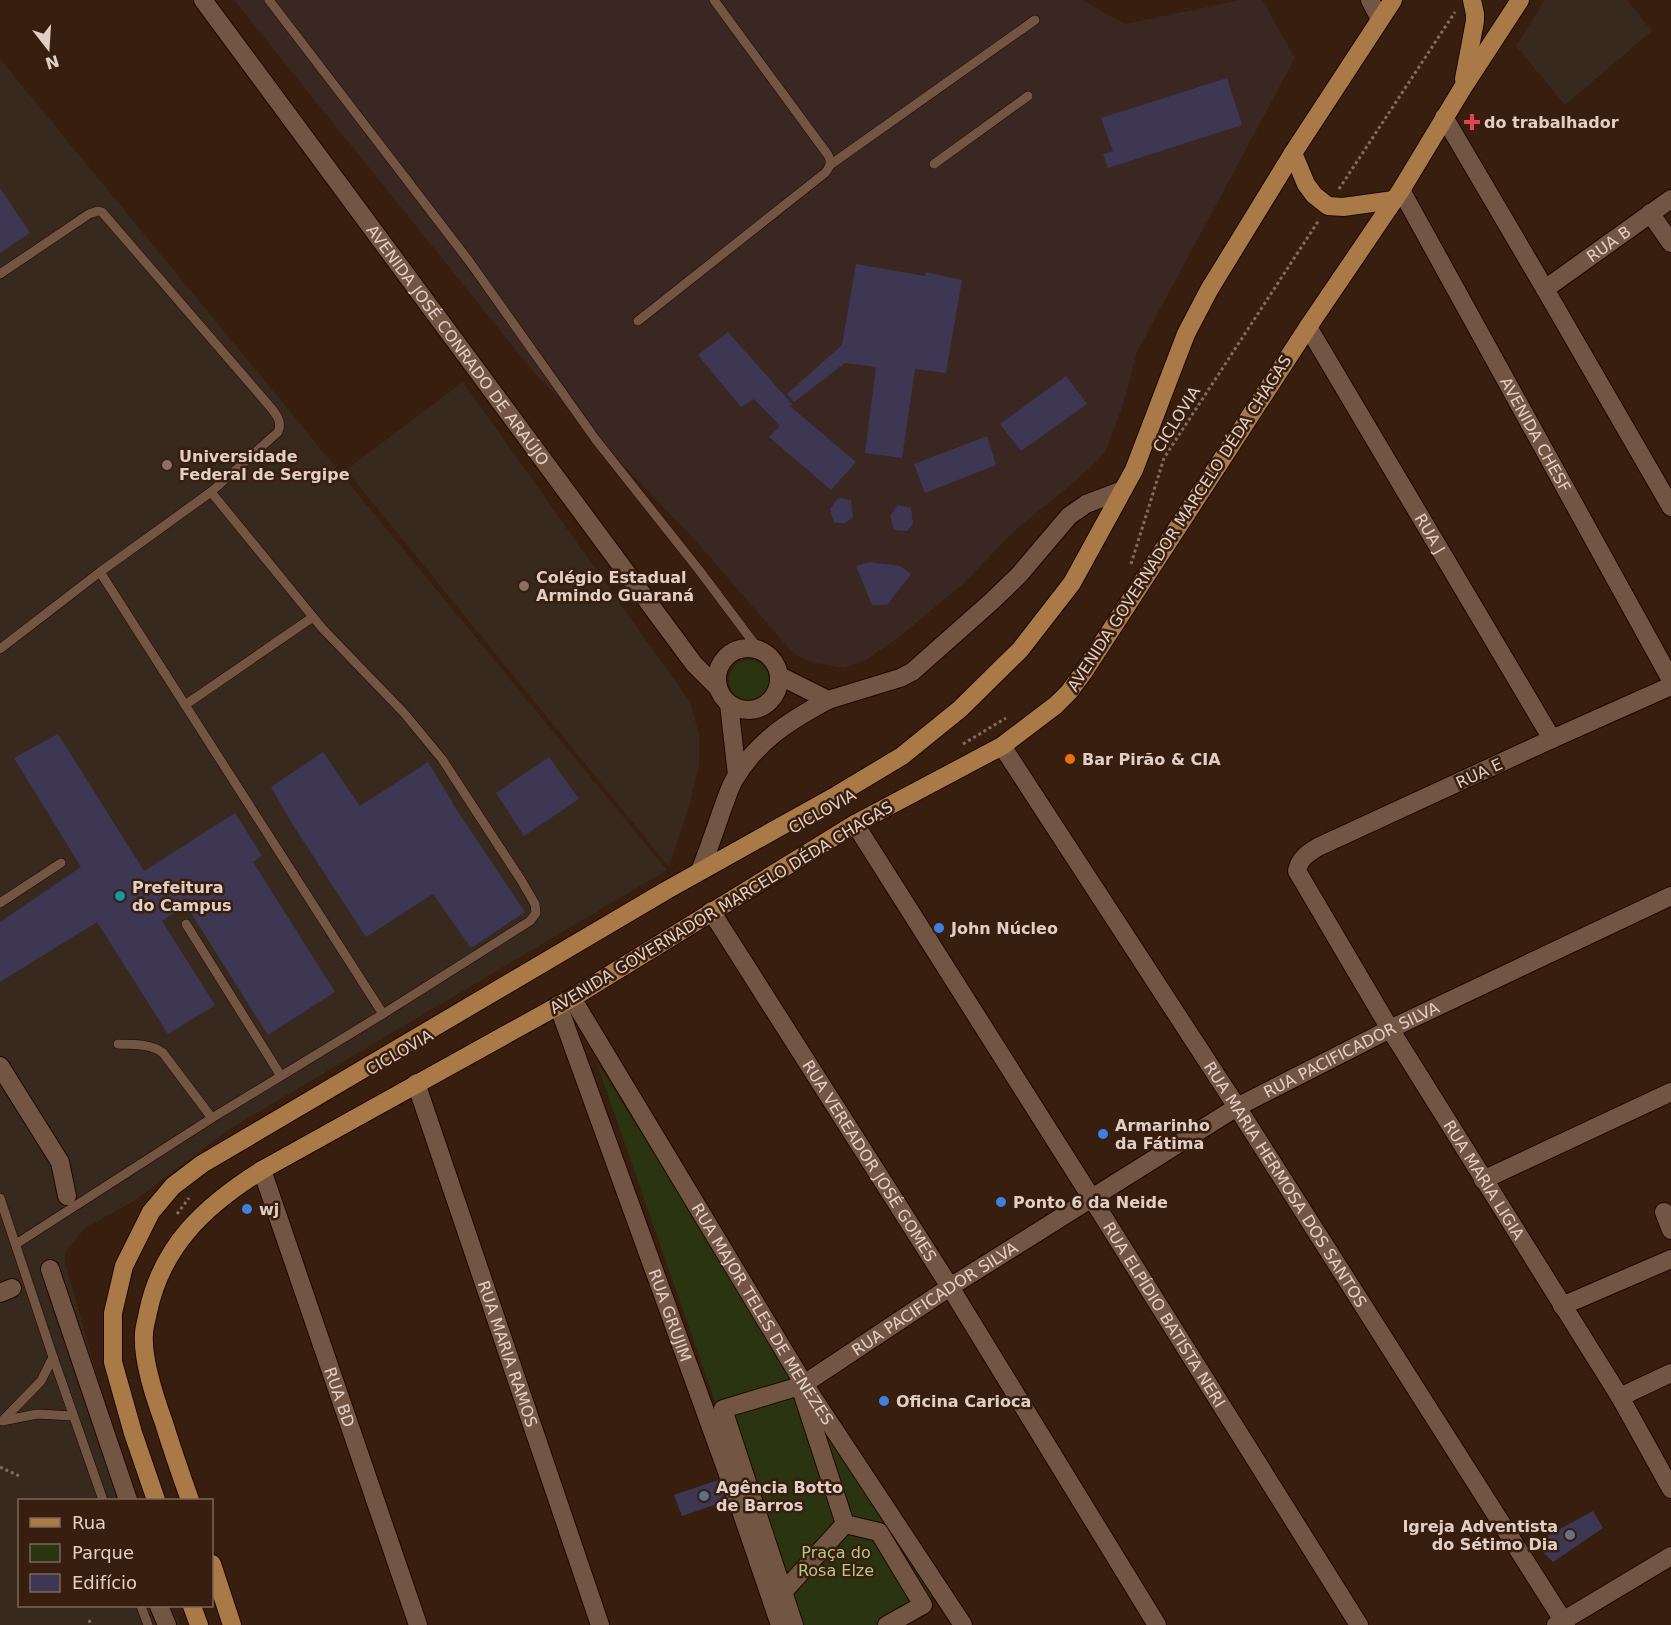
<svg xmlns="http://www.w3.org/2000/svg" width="1671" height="1625" viewBox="0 0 1671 1625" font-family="'DejaVu Sans',sans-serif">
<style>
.industrial{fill:#3a2722}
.education{fill:#38291e}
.green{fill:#2a3410}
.building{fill:#3d3753}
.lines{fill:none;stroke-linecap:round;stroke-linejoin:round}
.lane-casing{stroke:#1e0700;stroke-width:10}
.street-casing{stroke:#1e0700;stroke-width:20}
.primary-casing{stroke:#1e0700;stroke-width:20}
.path{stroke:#826c5f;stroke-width:3;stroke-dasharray:3 3;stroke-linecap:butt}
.lane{stroke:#735544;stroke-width:9}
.street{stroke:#735544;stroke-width:18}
.primary{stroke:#a97a48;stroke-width:18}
.health-dot{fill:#e0444e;stroke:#381e0e;stroke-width:2}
.education-dot{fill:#8d6e63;stroke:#381e0e;stroke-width:2}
.food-dot{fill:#e8710a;stroke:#381e0e;stroke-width:2}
.culture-dot{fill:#0f9aa8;stroke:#381e0e;stroke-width:2}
.shop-dot{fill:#3f7fe0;stroke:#381e0e;stroke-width:2}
.service-dot{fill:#5c6f8a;stroke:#381e0e;stroke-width:2}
.worship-dot{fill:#6b7280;stroke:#381e0e;stroke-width:2}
.labels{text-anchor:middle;stroke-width:5;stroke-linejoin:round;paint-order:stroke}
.poi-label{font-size:16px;font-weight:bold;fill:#e1cfc6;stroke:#381e0e;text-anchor:start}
.street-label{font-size:16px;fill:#e1cfc6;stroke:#381e0e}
.park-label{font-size:16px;fill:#b3cb81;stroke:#381e0e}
</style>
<rect width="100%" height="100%" fill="#381e0e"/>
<polygon class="industrial" points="234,0 1082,0 1125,24 1241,0 1262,0 1295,58 1137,352 1123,405 1105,453 1074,482 1012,533 963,584 899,637 864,661 844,668 809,662 793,653 695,540 532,370"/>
<g class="education">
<polygon points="1545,0 1627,0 1652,31 1565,105 1516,46"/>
<polygon points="0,59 667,870 231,1128 134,1201 85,1228 65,1252 65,1263 77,1305 107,1411 137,1500 20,1500 20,1606 171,1606 180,1625 0,1625"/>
<polygon points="463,382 690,702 699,734 699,765 689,807 669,867 346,470"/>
</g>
<g class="green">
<circle cx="749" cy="680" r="20"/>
<polygon points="596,1061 932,1596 883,1625 793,1625"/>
</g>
<g class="building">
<polygon points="1227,78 1242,125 1108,168 1103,154 1113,151 1101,118"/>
<polygon points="0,188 30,233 0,253"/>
<polygon points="856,264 925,276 926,272 962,280 946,373 915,369 902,458 865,453 876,367 845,363 794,402 787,394 842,345"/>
<polygon points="728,332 792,404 790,406 856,462 831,490 769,437 780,426 754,399 741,407 698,355"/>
<polygon points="1066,376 1087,404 1021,451 1000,424"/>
<polygon points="987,436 996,465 925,493 914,464"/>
<polygon points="838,498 851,500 853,517 846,523 834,523 830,509"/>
<polygon points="898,505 911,508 913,524 907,531 894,530 890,516"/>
<polygon points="870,562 900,566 911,574 887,605 872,605 856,566"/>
<polygon points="58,734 144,871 235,813 262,856 253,862 335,992 268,1035 186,905 162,921 215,1005 168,1034 97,922 0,982 0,922 81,867 14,758"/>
<polygon points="323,752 360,806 428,762 453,803 452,803 525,912 471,948 433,894 366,937 293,825 271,787"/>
<polygon points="549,757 579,799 524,836 496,793"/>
<polygon points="718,1480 726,1501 682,1516 674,1495"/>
<polygon points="1593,1511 1603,1528 1553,1562 1534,1543"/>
</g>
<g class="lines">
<g class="lane-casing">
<g id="lane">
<polyline points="269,0 469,261 596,440 699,570 759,650"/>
<polyline points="934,164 1028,96"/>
<polyline points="830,165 1035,20"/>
<path d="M0 274 89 214 98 211 102 212 272 409C278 417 282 423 278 432L211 492 100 572 0 649"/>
<path d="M638 321 825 173C830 167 832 162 828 155L714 0"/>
<polyline points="100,572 383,1014"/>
<polyline points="185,705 313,617"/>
<polyline points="0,903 61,863"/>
<polyline points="186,924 281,1076"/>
<path d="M118 1044C133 1045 151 1043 163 1053L212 1118"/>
<polyline points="0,1198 53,1357 103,1500"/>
<polyline points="16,1244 212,1118 383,1014 530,921 536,913 535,904 521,880 442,759 404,713 322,628 211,492"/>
<polyline points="3,1420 41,1381 53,1357"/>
<polyline points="2,1421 37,1414 73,1416"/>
<polyline points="141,1606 148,1625"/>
</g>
</g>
<g class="street-casing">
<g id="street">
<path id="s1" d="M203 0 694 664 718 688"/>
<polyline points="1370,0 1380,19"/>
<polyline points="1444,117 1545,289 1671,507"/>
<path id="s2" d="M1401 190 1671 680"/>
<polyline points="1650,213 1671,243"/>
<path id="s3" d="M1545 289 1671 199"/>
<path id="s4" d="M1308 327 1552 739"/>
<circle cx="748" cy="679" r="31"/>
<polyline points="780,676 828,700 900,678 912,672 991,602 1019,575 1069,516 1086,504 1123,490"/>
<path id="s5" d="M1671 686 1552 739 1318 847C1308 853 1299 859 1297 871L1390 1029 1620 1397 1671 1489"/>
<polyline points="729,704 737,775"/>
<path id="s6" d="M1002 746 1237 1107 1566 1625"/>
<path id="s7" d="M855 824 1091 1197 1359 1625"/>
<path d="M700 871C708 851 715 830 722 810 726 800 729 789 734 780 757 741 789 721 828 700"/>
<path id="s8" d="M711 911 950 1287 1157 1625"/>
<path id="s9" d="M572 998 804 1384 963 1625"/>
<path id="s10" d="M558 1005 738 1502 780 1625"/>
<polyline points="0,1066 60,1162 67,1196"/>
<path id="s11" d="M416 1083 600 1625"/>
<path id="s12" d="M262 1170 418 1625"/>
<polyline points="1483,1180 1671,1092"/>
<polyline points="1664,1212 1671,1230"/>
<polyline points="50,1269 128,1500"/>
<polyline points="0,1293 12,1288"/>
<polyline points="1562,1306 1671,1259"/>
<path id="s13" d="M804 1384 950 1287 1237 1107 1390 1029 1671 896"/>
<polyline points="1620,1397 1671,1373"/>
<polyline points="845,1524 879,1532 923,1605 887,1625"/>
<polyline points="783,1592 845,1524"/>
<polyline points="159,1606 167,1625"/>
<polyline points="794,1625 723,1409 800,1386 845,1524"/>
<polyline points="1556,1625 1671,1556"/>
</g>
</g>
<g class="primary-casing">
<g id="primary">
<polyline points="1464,79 1475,21 1475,14 1472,0"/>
<polyline points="1293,153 1306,184 1314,195 1328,206 1343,207 1394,200"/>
<polyline points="156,1500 133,1433 113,1362 113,1313 124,1266 151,1212 173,1186 202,1164 667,890 837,795 902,756 960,709 1020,650 1072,583 1134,470 1186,334 1209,290 1293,153 1393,0"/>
<path d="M190 1500C181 1475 172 1449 164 1423 155 1398 142 1360 144 1334 144 1327 147 1319 148 1312 162 1245 206 1205 262 1170L572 998 855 824 1002 746 1056 705 1069 692 1083 673 1308 327 1401 190 1462 89 1520 0"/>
<polyline points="212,1564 232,1625"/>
<polyline points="192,1606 199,1625"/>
</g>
</g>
<g class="path">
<polyline points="1339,189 1455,12"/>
<polyline points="1131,564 1164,458 1319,220"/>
<polyline points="963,744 1006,718"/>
<polyline points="177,1214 189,1198"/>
<polyline points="0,1467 19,1476"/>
<polyline points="89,1620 91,1625"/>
</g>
<use href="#lane" class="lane"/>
<use href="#street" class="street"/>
<use href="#primary" class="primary"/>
</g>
<path class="health-dot" d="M1469 113h6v6h6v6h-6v6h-6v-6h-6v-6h6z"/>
<g class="education-dot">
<circle cx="167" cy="465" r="6"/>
<circle cx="524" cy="586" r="6"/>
</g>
<circle class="food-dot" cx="1070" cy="759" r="6"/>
<circle class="culture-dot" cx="120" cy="896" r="6"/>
<g class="shop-dot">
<circle cx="939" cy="928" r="6"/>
<circle cx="1103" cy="1134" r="6"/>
<circle cx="1001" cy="1202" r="6"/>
<circle cx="247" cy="1209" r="6"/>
<circle cx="884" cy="1401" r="6"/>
</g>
<circle class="service-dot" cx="704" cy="1496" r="6"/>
<circle class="worship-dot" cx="1570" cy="1535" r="6"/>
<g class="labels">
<g class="poi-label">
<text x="1484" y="128">do trabalhador</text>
<text x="179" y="462">Universidade<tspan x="179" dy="18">Federal de Sergipe</tspan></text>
<text x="536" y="583">Colégio Estadual<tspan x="536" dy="18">Armindo Guaraná</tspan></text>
<text x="1082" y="765">Bar Pirão &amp; CIA</text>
<text x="132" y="893">Prefeitura<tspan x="132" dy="18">do Campus</tspan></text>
<text x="951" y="934">John Núcleo</text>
<text x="1115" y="1131">Armarinho<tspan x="1115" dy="18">da Fátima</tspan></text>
<text x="1013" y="1208">Ponto 6 da Neide</text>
<text x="259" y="1215">wj</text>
<text x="896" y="1407">Oficina Carioca</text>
<text x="716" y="1493">Agência Botto<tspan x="716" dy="18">de Barros</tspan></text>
<text x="1558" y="1532" text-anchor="end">Igreja Adventista<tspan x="1558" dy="18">do Sétimo Dia</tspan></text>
</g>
<g class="street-label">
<text dy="6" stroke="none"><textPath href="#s3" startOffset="78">RUA B</textPath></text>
<text dy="6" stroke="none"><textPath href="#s1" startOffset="429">AVENIDA JOSÉ CONRADO DE ARAÚJO</textPath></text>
<text transform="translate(1176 419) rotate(-58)" y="6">CICLOVIA</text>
<text dy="6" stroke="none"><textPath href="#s2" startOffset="279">AVENIDA CHESF</textPath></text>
<text transform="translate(1179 523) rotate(-57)" y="6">AVENIDA GOVERNADOR MARCELO DÉDA CHAGAS</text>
<text dy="6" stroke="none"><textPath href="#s4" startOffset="240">RUA J</textPath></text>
<text transform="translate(1479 773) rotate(-25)" y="6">RUA E</text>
<text transform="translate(822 811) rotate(-29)" y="6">CICLOVIA</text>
<text transform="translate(721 907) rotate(-31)" y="6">AVENIDA GOVERNADOR MARCELO DÉDA CHAGAS</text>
<text dy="6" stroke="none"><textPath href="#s13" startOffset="642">RUA PACIFICADOR SILVA</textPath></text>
<text transform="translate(399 1052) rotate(-30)" y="6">CICLOVIA</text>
<text dy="6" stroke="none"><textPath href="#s8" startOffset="296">RUA VEREADOR JOSÉ GOMES</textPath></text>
<text dy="6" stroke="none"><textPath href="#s5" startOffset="782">RUA MARIA LIGIA</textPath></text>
<text dy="6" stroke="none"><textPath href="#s6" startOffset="522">RUA MARIA HERMOSA DOS SANTOS</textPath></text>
<text dy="6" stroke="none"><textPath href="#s13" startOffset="156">RUA PACIFICADOR SILVA</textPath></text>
<text dy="6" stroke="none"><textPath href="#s9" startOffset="369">RUA MAJOR TELES DE MENEZES</textPath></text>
<text dy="6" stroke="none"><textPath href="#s10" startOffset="330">RUA GRUJIM</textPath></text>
<text dy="6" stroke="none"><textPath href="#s7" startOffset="580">RUA ELPÍDIO BATISTA NERI</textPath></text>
<text dy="6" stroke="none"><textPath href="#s11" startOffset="286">RUA MARIA RAMOS</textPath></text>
<text dy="6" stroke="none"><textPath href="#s12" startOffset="240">RUA BD</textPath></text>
</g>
<g class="park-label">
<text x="836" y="1558">Praça do<tspan x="836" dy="18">Rosa Elze</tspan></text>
</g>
</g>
<rect x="18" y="1499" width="195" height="108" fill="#381e0e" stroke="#7c6558" stroke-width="1.5"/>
<rect x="30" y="1518" width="30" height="9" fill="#a97a48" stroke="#7c6558" stroke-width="1.5"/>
<text x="72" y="1529" font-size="18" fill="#e1cfc6">Rua</text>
<rect x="30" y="1544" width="30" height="18" fill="#2a3410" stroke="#7c6558" stroke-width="1.5"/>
<text x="72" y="1559" font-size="18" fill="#e1cfc6">Parque</text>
<rect x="30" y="1574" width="30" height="18" fill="#3d3753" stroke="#7c6558" stroke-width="1.5"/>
<text x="72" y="1589" font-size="18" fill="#e1cfc6">Edifício</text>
<g transform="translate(48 48) rotate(163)" stroke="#381e0e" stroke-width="4.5" paint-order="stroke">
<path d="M0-4.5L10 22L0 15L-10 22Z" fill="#e1cfc6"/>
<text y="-9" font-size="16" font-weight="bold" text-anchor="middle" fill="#e1cfc6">N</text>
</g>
</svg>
